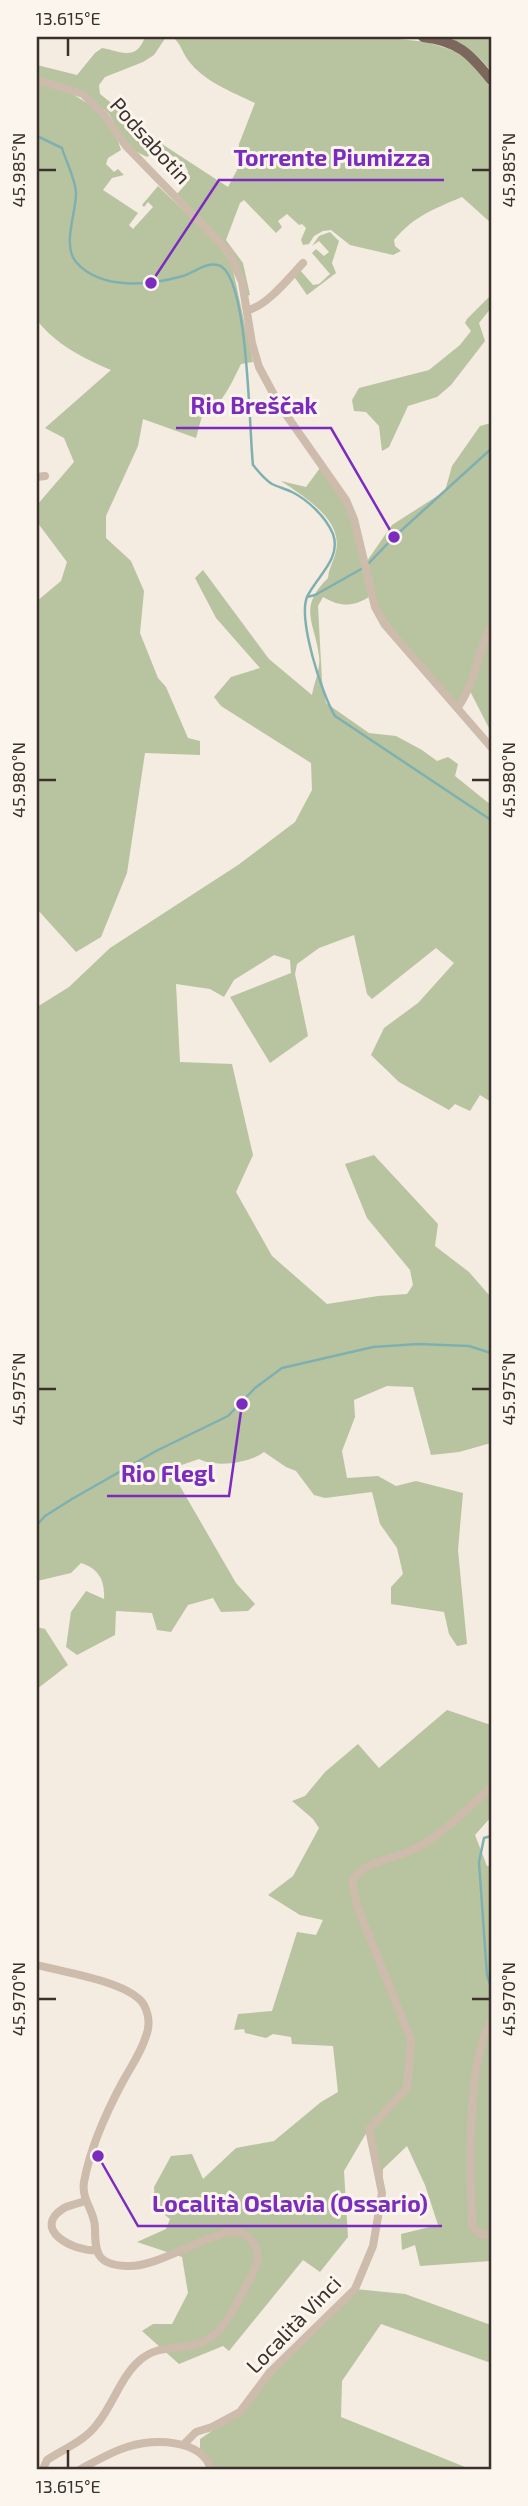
<svg xmlns="http://www.w3.org/2000/svg" width="528" height="2506" viewBox="0 0 528 2506" font-family="'Exo 2',sans-serif">
<style>
.green{fill:#b8c4a0}
.lines{fill:none;stroke-linecap:round;stroke-linejoin:round}
.stream{stroke:#7fb0b1;stroke-width:2.5}
.minor{stroke:#cdbbac;stroke-width:8}
.major{stroke:#7c675c;stroke-width:10}
.ticks{fill:none;stroke:#3b302b;stroke-width:2.5}
.labels{text-anchor:middle;stroke-width:6;stroke-linejoin:round;paint-order:stroke}
.street-label{font-size:21px;fill:#3b302b;stroke:#fbf5ee}
.leader{fill:none;stroke:#7b2cbf;stroke-width:2.5}
.callout-dot{fill:#7b2cbf;stroke:#fbf5ee;stroke-width:2.5}
.callout-label{font-size:23px;text-anchor:middle;font-weight:bold;fill:#7b2cbf;stroke:#fbf5ee;stroke-width:6;stroke-linejoin:round;paint-order:stroke}
.neatline{fill:none;stroke:#3b302b;stroke-width:2.5}
.ticks-label{font-size:18px;text-anchor:middle;fill:#3b302b}
</style>
<rect width="100%" height="100%" fill="#f4ebe1"/>
<g class="green">
<path d="M145 37H166L154 55 143 62 105 77 99 85 100 94 165 146 228 187 237 170 239 144 255 103C232 92 203 81 188 60 182 52 181 44 173 37H380L427 42 455 51 471 63 491 88V223L462 197C434 209 414 216 394 240L395 246 401 251 393 255 350 245 331 230 323 231 314 236 309 244 303 245 301 240 306 228 302 224 299 225 287 214 278 221 282 227 276 233 244 200 240 203 226 240 243 263 250 295 246 296 242 273 176 195 186 184 188 171 184 164 161 148 147 157 129 148 109 114 91 98 37 76V65L77 75 95 53 102 48C123 52 136 61 145 37Z"/>
<path d="M447 37H491V71C478 56 466 44 447 37Z"/>
<path d="M37 81C74 92 110 109 121 150L108 158 106 164 114 172 118 169 124 175 112 178 103 190 138 213 129 225 133 229 153 207 148 202 144 207 142 205 158 186 212 238 231 261 253 362 241 364C231 384 222 406 202 416L196 438 143 419 138 446 106 516V538L131 561 144 591 140 633 158 678 166 687 188 738 200 741V755L145 753 127 873 101 937 76 952 37 909V601L61 581 67 562 37 522V505L74 462 64 438 45 428 111 370C83 358 55 344 37 320Z"/>
<polygon points="330,232 339,241 332,263 336,273 307,295 293,275 300,270 313,285 319,284 330,274 312,253 316,249 324,256 329,252 319,241 312,246 319,236"/>
<polygon points="491,295 491,308 479,323 485,341 451,385 437,397 408,406 389,447 382,451 379,426 366,412 354,411 352,400 359,388 429,370 460,345 471,331 465,323 467,319"/>
<polygon points="491,423 491,732 470,691 458,707 375,607 367,561 392,525 445,491 452,466 480,426"/>
<path d="M320 468 335 488 349 511 369 597C353 607 340 607 323 597L318 606 322 681 326 703 369 733 396 736 422 750 437 761 448 757 458 764 455 776 491 805V1102L480 1095 470 1111 455 1104 449 1110 399 1082 371 1055 384 1028 418 1003 454 963 436 948 372 999 367 994 354 935 319 948 297 964 295 974 308 1036 270 1063 230 997 291 973 290 960 274 955 234 980 224 997 210 989 176 984 180 1062 232 1064 253 1155 236 1192 272 1256 327 1304 378 1296 407 1294 413 1285 410 1270 367 1218 345 1164 374 1155 438 1224 435 1246 469 1272 489 1295 491 1443 459 1452 431 1455 413 1387 387 1386 354 1400 355 1417 342 1451 347 1478 378 1476 396 1486 416 1481 463 1493 458 1550 467 1644 457 1646 449 1634 444 1612 391 1604V1587L403 1574 397 1548 380 1524 372 1492 325 1498 314 1495 296 1471 286 1467 264 1452C250 1463 215 1468 199 1459L170 1469 236 1583 255 1604 248 1611 221 1612 213 1598 188 1605 171 1632 157 1630 152 1613 116 1611 115 1635 77 1655 66 1647 71 1612 86 1591 104 1599C105 1580 99 1569 81 1563L71 1573 37 1581V1007L69 987 110 948 238 865 295 822 312 790 311 763 221 706 214 697 231 677 260 668 216 618 195 578 203 570 269 659 312 695C314 683 321 668 319 656 315 622 297 608 328 578 329 567 334 561 336 551 343 519 303 496 281 481L306 487Z"/>
<polygon points="37,1627 45,1629 68,1665 37,1689"/>
<polygon points="447,1710 491,1725 491,1782 481,1794 491,1787 491,1817 475,1835 487,1866 491,1866 491,2261 420,2266 415,2245 402,2250 401,2234 438,2225 425,2185 407,2146 383,2169 382,2193 368,2130 344,2171 348,2237 320,2272 303,2260 229,2351 223,2346 179,2364 142,2331 153,2324 172,2324 188,2293 182,2257 137,2242 166,2229 170,2219 155,2207 154,2187 171,2156 192,2154 203,2179 236,2148 274,2141 321,2102 338,2092 333,2046 292,2044 291,2037 273,2034 266,2038 245,2033 244,2029 234,2030 238,2014 272,2011 297,1932 316,1935 323,1920 300,1915 268,1895 293,1876 319,1828 313,1819 292,1801 305,1796 325,1772 358,1744 379,1768"/>
<polygon points="355,2289 405,2294 491,2325 491,2363 381,2324 342,2381 341,2417 470,2469 211,2469 200,2453 200,2439 240,2412 258,2387"/>
</g>
<g class="lines">
<g class="stream">
<path d="M37 136 62 148C66 162 76 180 76 194 76 213 62 245 76 262 101 291 151 285 183 276 194 273 205 262 218 265 249 272 249 433 253 465 259 472 264 479 272 484 278 487 286 489 292 492 308 500 326 517 333 534 342 559 316 577 307 597 298 620 322 695 335 716L491 820"/>
<polyline points="368,564 394,537 491,449"/>
<polyline points="307,597 315,595 363,568"/>
<polyline points="37,1525 45,1516 72,1499 156,1451 228,1416 255,1388 282,1368 373,1347 418,1344 469,1346 491,1353"/>
<polyline points="491,1836 484,1838 479,1862 487,1975 491,1987"/>
</g>
<g class="minor">
<polyline points="37,80 83,94 105,116 126,146 229,252 242,282 252,343 259,367 280,406 346,500 354,519 375,607 385,625 491,747"/>
<path d="M247 310C265 308 290 277 303 263"/>
<polyline points="37,477 45,476"/>
<path d="M458 707C475 683 477 653 491 627"/>
<path d="M37 1965C63 1972 131 1982 144 2005 149 2015 150 2026 146 2036 141 2053 130 2068 122 2083 106 2113 90 2149 84 2182 81 2200 95 2211 95 2228 95 2251 96 2265 126 2266 157 2268 199 2237 231 2232 242 2232 252 2237 256 2248 261 2263 252 2275 245 2288 232 2312 220 2342 189 2346 170 2349 154 2347 139 2361 121 2377 113 2404 98 2423 84 2442 65 2448 47 2460L43 2469"/>
<path d="M491 2022C465 2064 471 2176 472 2226L482 2235 491 2234"/>
<path d="M86 2201C79 2203 70 2205 64 2208 30 2229 74 2252 96 2250"/>
<path d="M183 2445 196 2432 212 2427 240 2412 270 2372 355 2289 373 2246 382 2193 369 2129 407 2088 411 2040 357 1906 352 1881C365 1860 392 1860 414 1849 442 1836 467 1808 491 1788"/>
<path d="M81 2469C96 2461 111 2452 127 2447 153 2439 201 2438 211 2469"/>
</g>
<path class="major" d="M423 37C457 41 470 53 491 80"/>
</g>
<path class="ticks" d="M68 38V56M38 170H56M472 170H490M38 780H56M472 780H490M38 1389H56M472 1389H490M38 1999H56M472 1999H490M68 2450V2468"/>
<g class="labels">
<g class="street-label">
<text transform="translate(150 141) rotate(48)" y="7">Podsabotin</text>
<text transform="translate(294 2325) rotate(-46)" y="7">Località Vinci</text>
</g>
</g>
<path class="leader" d="M151 283L219 180H444M394 537L331 428H176M242 1404L229 1496H107M98 2156L138 2226H442"/>
<g class="callout-dot">
<circle cx="151" cy="283" r="7"/>
<circle cx="394" cy="537" r="7"/>
<circle cx="242" cy="1404" r="7"/>
<circle cx="98" cy="2156" r="7"/>
</g>
<g class="callout-label">
<text x="332" y="166">Torrente Piumizza</text>
<text x="254" y="414">Rio Breščak</text>
<text x="168" y="1482">Rio Flegl</text>
<text x="290" y="2212">Località Oslavia (Ossario)</text>
</g>
<rect width="528" height="2506" fill="none" stroke="#fbf5ee" stroke-width="77"/>
<rect x="38" y="38" width="452" height="2430" class="neatline"/>
<g class="ticks-label">
<text x="68" y="25">13.615°E</text>
<text transform="translate(19 170) rotate(-90)" y="6">45.985°N</text>
<text transform="translate(509 170) rotate(-90)" y="6">45.985°N</text>
<text transform="translate(19 780) rotate(-90)" y="6">45.980°N</text>
<text transform="translate(509 780) rotate(-90)" y="6">45.980°N</text>
<text transform="translate(19 1389) rotate(-90)" y="6">45.975°N</text>
<text transform="translate(509 1389) rotate(-90)" y="6">45.975°N</text>
<text transform="translate(19 1999) rotate(-90)" y="6">45.970°N</text>
<text transform="translate(509 1999) rotate(-90)" y="6">45.970°N</text>
<text x="68" y="2493">13.615°E</text>
</g>
</svg>
